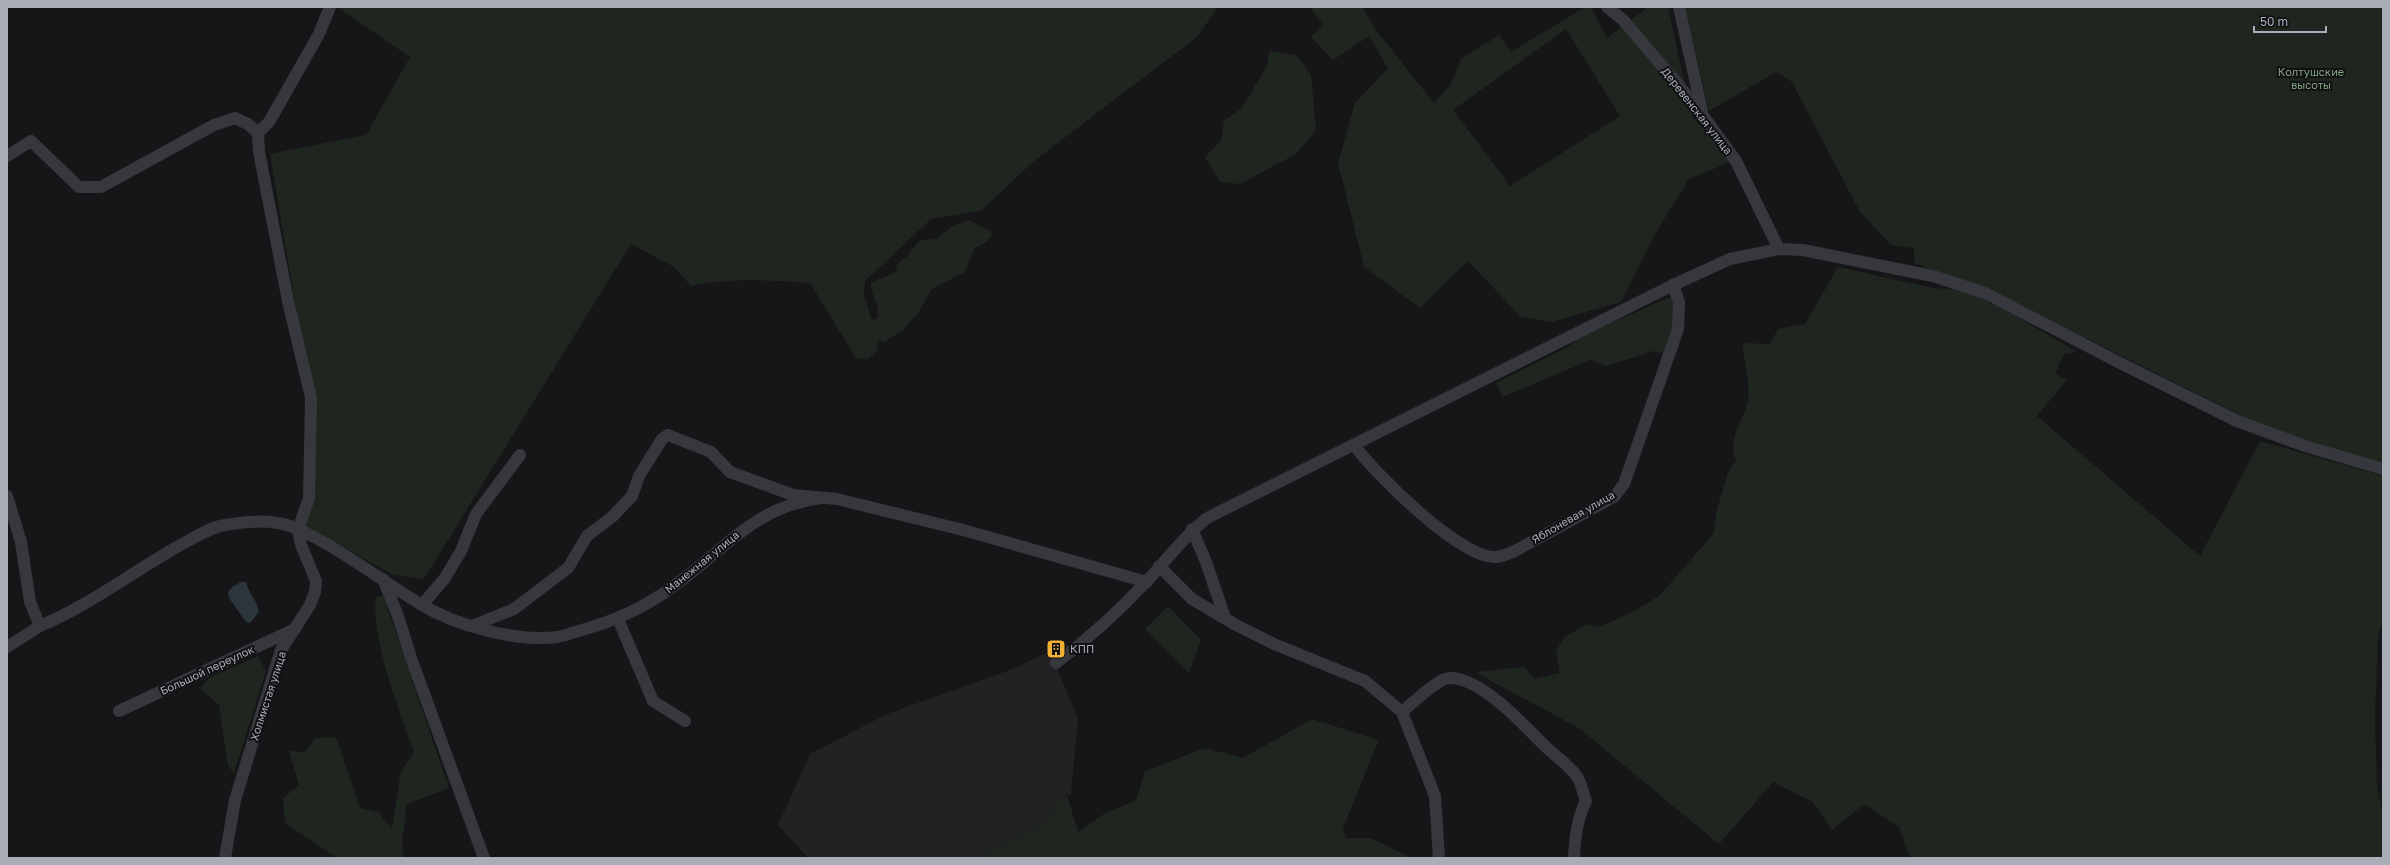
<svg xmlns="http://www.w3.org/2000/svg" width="2390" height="865" viewBox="0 0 2390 865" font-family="'Golos Text',sans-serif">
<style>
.built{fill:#222225}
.green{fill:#1e261f;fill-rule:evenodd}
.water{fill:#2c353c}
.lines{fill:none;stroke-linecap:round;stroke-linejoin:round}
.minor{stroke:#37383d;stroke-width:12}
.labels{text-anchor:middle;stroke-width:4;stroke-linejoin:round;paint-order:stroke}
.park-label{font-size:11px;fill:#7fa381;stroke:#111113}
.street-label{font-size:11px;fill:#a8adb8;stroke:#111113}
.poi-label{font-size:11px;fill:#a8adb8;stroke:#111113;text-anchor:start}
</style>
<rect width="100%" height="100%" fill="#161618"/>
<polygon class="built" points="1050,651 1078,719 1071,795 1067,795 1052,808 1048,820 979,855 980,858 808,858 778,825 810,754 887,714 1010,670"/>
<g class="green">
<path d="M337 7H1218L1197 37 1034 161 981 211 931 219 865 281 864 296 872 321 878 318C880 306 871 295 871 283 880 277 888 278 896 271L897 264 907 256 920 240 937 239 954 225 969 220 990 231 992 235 986 242 974 249 965 272 932 289 918 313 903 330 884 342 877 340V350L868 359 856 358 810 283C771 280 730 278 691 286L674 267 631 244 424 579 393 575 304 525 315 423 270 154 366 135 410 57Z"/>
<path d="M1309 7H1362L1376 30 1434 103 1451 84 1461 59 1499 35 1511 52 1585 7H1591L1607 38 1648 7H1668L1692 116 1733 161 1689 179 1655 234 1621 302 1551 322 1521 317 1468 261 1420 308 1364 267 1338 163 1355 103 1388 68 1369 36 1333 60 1311 37 1324 24ZM1566 29 1620 116 1510 186 1453 110Z"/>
<path d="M1685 7H2383V465L2255 423 2010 300 1997 305 2077 352 2064 354 2055 373 2067 380 2037 416 2200 556 2260 441 2383 476V620L2378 637 2375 718 2377 786 2383 814V858H1910L1899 827 1864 804 1832 830 1813 802 1773 782 1719 844 1580 729 1475 672 1525 667 1534 679 1560 673 1556 651 1564 638 1586 624 1600 627 1636 610 1660 595 1714 533 1716 513 1728 472 1736 460C1727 441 1743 420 1748 401 1751 392 1744 355 1742 343L1770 344 1778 329 1805 324 1838 267 1933 288 1978 291 1991 305 2006 298 1914 263V248L1891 245 1860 212 1792 82 1776 72 1709 111Z"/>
<polygon points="1269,51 1296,55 1311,75 1316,130 1296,154 1240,184 1220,182 1205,157 1221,141 1224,120 1241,109 1267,66"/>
<polygon points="1675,295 1674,329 1666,354 1654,351 1606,366 1591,360 1502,397 1496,383 1566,348 1581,336"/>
<path d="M383 595 449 788 407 804 402 842 404 858H337L285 823 283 798 299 785 289 751 305 752 315 738 336 737 360 808 378 812 392 829 401 771 414 752C400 712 370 637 376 597Z"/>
<polygon points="1168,606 1201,640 1189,673 1145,629"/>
<polygon points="258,656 266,671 234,773 228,766 219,705 200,689 209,678"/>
<polygon points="1312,719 1379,740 1343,828 1346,838 1371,838 1411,858 980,858 979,855 1048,820 1052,808 1067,795 1078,832 1104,814 1136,800 1145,771 1205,748 1243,758"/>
</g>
<path class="water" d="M241 582H246C249 594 257 600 259 612L250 623 246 622 229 598 228 592 232 587Z"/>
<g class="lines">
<g class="minor">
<polyline points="1607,7 1623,20 1675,81 1702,114 1736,161 1779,249"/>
<polyline points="1679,7 1702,111"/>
<polyline points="258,133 269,122 319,34 330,7"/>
<polyline points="7,156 31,141 79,187 101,187 214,125 235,118 248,124 258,133 259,152 288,301 311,398 309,498 298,529 301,545 316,581 315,592 310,605 281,650 235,800 225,858"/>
<path d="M1355 446C1374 473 1462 560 1496 557 1509 556 1523 546 1535 540 1562 526 1588 511 1615 496L1624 484 1678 329 1679 302 1673 285"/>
<path d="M7 496 21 542 30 602 40 626C88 606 131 573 177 547 192 539 208 528 225 525 242 522 260 520 277 523 290 524 302 531 314 537 352 557 385 583 422 605 457 626 516 642 557 637 565 636 574 632 582 630 624 618 653 603 687 576 732 541 760 506 821 498"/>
<polyline points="1192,529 1206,562 1225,618"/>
<polyline points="1159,566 1192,599 1236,625 1274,644 1365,681 1402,712 1435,796 1439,858"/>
<polyline points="383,579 398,616 411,658 484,858"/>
<polyline points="422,605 445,578 461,551 476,514 520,455"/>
<polyline points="618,619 653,701 685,721"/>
<polyline points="472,626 514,609 568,568 587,536 612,517 632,496 639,476 662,439 668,435 711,452 730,472 793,495 837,499 963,530 1147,582"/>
<polyline points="7,647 40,626"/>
<path d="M1056 663C1088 639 1118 612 1146 582 1167 560 1183 537 1207 518L1673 285 1730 259 1779 249 1803 250 1933 276 1985 293 2122 364 2237 421 2305 446 2383 469"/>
<polyline points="119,711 295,629"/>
<path d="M1402 712C1413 703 1437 679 1449 678 1482 677 1525 727 1547 748 1557 757 1568 765 1576 775 1581 781 1583 793 1586 801 1577 819 1575 838 1574 858"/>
</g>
</g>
<defs>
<g id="building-square" transform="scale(1)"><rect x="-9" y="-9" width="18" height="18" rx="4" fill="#f2b134" stroke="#111113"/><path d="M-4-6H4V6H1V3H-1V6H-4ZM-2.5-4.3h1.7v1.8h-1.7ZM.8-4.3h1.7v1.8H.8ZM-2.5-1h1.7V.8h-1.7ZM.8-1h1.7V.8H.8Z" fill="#111"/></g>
</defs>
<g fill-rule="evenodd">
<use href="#building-square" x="1056" y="649"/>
</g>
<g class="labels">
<g class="park-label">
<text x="2311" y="76">Колтушские<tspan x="2311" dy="13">высоты</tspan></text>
</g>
<g class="street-label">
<text transform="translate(1697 111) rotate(52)" y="4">Деревенская улица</text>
<text transform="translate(1573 517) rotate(-30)" y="4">Яблоневая улица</text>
<text transform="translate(702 562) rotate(-39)" y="4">Манежная улица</text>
<text transform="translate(207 670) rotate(-25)" y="4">Большой переулок</text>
<text transform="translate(268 696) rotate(-72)" y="4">Холмистая улица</text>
</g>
<g class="poi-label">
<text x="1070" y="653">КПП</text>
</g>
</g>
<rect width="2390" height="865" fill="none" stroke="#a8adb8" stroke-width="16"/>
<path d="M2254 26v6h72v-6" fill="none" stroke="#a8adb8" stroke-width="2"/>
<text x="2260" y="26" font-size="12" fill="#a8adb8" stroke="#111113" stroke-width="3" paint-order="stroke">50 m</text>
</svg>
